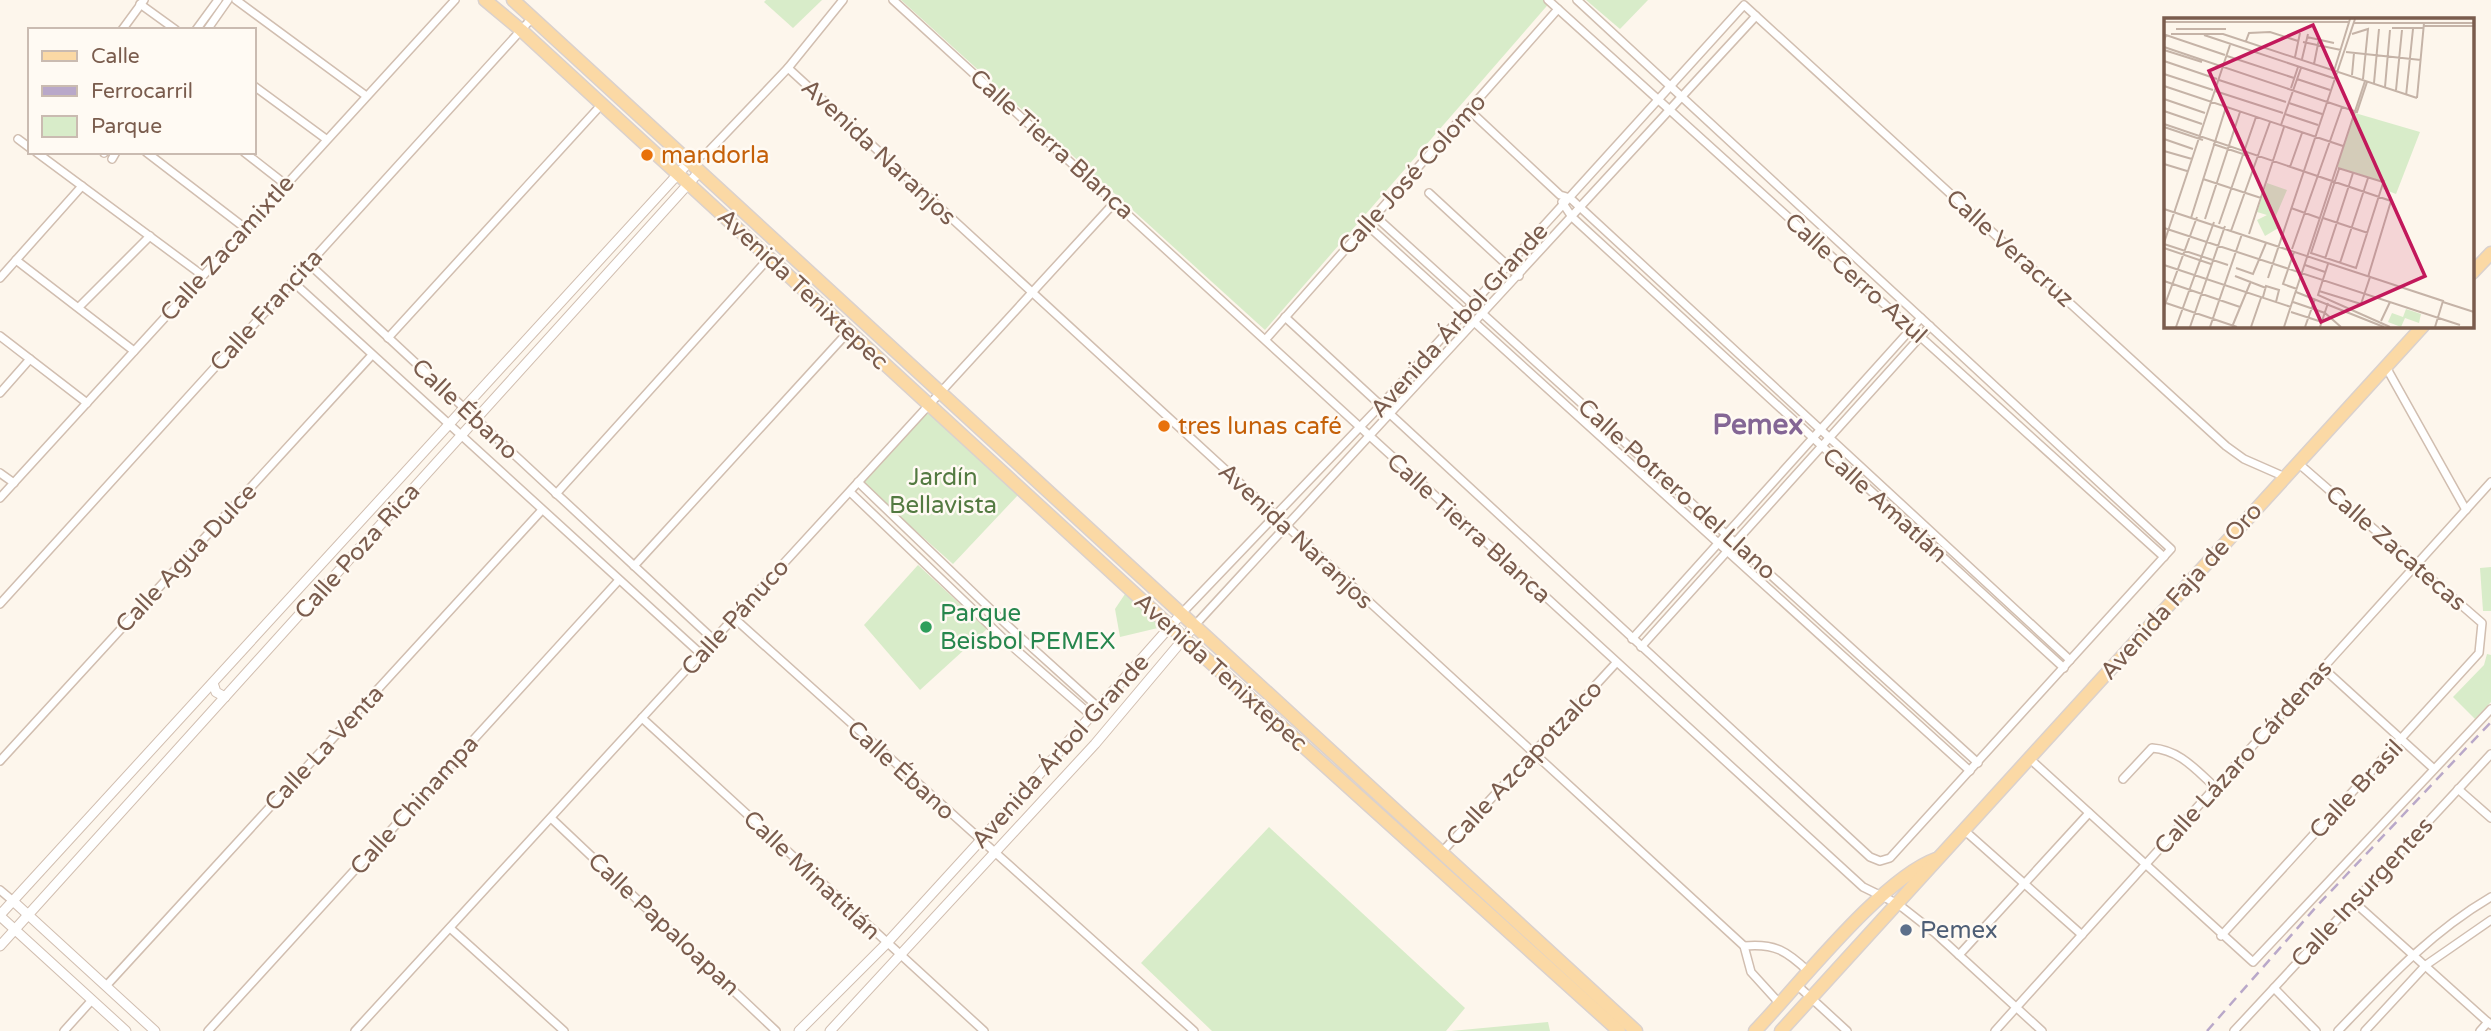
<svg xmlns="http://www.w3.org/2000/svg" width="2491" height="1031" viewBox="0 0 2491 1031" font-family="'Varela Round',sans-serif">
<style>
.green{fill:#d8ecc9}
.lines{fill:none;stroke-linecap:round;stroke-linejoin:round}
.minor-casing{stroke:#d1beb0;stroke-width:10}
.tertiary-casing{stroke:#d1beb0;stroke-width:11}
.primary-casing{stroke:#dad1cd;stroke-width:15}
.minor{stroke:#fff;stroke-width:7}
.tertiary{stroke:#fff;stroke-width:9}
.primary{stroke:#fbd9a5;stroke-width:12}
.rail{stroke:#b9a8c9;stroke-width:2.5;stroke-dasharray:10 7;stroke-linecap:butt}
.food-dot{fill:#e8710a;stroke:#fffaf3;stroke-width:2.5}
.leisure-dot{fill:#2e9e5b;stroke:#fffaf3;stroke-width:2.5}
.service-dot{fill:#5c6f8a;stroke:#fffaf3;stroke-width:2.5}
.labels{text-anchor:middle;stroke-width:5;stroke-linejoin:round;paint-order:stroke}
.street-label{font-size:24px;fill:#7a5c4d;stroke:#fffaf3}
.food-label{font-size:24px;fill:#c56008;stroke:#fffaf3;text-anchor:start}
.park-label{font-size:24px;fill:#537a41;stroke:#fffaf3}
.leisure-label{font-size:24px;fill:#27864d;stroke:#fffaf3;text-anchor:start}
.service-label{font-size:24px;fill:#4e5e75;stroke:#fffaf3;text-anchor:start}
.quarter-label{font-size:28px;font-weight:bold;fill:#846695;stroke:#fffaf3}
.inset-road{fill:none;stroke:#c5b3a7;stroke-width:2}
.view{fill:#c2185b;fill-opacity:0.15;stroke:#c2185b;stroke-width:3.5}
.inset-edge{fill:none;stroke:#7a5c4d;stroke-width:3.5}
</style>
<rect width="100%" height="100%" fill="#fdf6ec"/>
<g class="green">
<polygon points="766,0 822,0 793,28 764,2"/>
<polygon points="901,0 1552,0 1265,330"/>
<polygon points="1586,0 1648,0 1620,29"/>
<polygon points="928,410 1018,495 953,564 862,483"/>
<polygon points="918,565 987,629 920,690 864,625"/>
<polygon points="2491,567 2491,611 2483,611 2480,568"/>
<polygon points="1125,594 1162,627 1120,637 1115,609"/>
<polygon points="2487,654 2491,655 2491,702 2475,719 2453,697 2484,665"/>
<polygon points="1269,827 1465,1008 1446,1031 1212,1031 1141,963"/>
<polygon points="1548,1022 1550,1031 1451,1031"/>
</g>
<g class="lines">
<g class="minor-casing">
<g id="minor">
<polyline points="236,0 365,95"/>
<polyline points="893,0 1863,887 1898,904 1935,933 2042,1031"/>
<polyline points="1548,0 2164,557"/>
<polyline points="140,4 176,30"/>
<polyline points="122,30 144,0"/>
<polyline points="196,30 218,0"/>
<polyline points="207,30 228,0"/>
<polyline points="788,68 1744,946 1751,972 1780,1004"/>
<polyline points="254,86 326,139"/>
<polyline points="1469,110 1560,195 1570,198 2070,660"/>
<polyline points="18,139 30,148"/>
<polyline points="36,152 202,275"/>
<polyline points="146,152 245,228"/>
<polyline points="244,152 285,184"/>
<polyline points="104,153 105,152"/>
<polyline points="112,159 116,152"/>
<polyline points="690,161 708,152 788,68 843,0"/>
<polyline points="1429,193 1519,276"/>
<polyline points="1562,202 1572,217 2064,668"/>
<polyline points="1375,216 1978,763"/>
<polyline points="1367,225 1970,771"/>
<polyline points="16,260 134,351"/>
<polyline points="308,263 714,640"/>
<polyline points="0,278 82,186"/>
<polyline points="292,281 701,654"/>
<polyline points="79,307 150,236"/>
<polyline points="1285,317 1870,857 1880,861 1890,858 2171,549 1577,0"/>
<polyline points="0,336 87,403"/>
<polyline points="388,338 602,104"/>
<polyline points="1266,339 1558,9"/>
<polyline points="2386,367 2466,510"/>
<polyline points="0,393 30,359"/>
<polyline points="0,473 14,483"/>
<polyline points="858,482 1007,625 1100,709"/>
<polyline points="850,492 1006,641 1093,717"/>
<polyline points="556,494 769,258"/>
<polyline points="0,498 455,0"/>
<polyline points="634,566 849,331"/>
<polyline points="0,604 533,17"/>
<polyline points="1183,612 1381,405 1744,5 2226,446 2244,459 2285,477"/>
<polyline points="734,618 1194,1031"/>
<polyline points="1196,624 1756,16"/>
<polyline points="1632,639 1921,318"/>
<polyline points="1641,647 1930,326"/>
<polyline points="2323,668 2434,769"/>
<polyline points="642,718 984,1031"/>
<polyline points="2030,759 2253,962 2491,709"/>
<polyline points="0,761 372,355"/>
<path d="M2123 779 2152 748C2180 750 2196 770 2215 787"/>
<polyline points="2458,789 2491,818"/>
<polyline points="551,818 776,1031"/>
<polyline points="1964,830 2082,935"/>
<polyline points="1441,853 1616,663"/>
<polyline points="0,890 13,901"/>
<polyline points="2354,902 2491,1025"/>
<polyline points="450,928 564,1031"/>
<polyline points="2221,936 2479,653 2482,623 2298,463"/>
<path d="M1744 946C1775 943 1787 951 1809 972"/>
<polyline points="1959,955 2089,813"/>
<polyline points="1797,985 1847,1031"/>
<polyline points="106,986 542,510"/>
<polyline points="2274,988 2316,1031"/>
<polyline points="64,1031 92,1000"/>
<polyline points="208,1031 619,580"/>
<polyline points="355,1031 1115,202"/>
<polyline points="1995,1031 2491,482"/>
<polyline points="2234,1031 2491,754"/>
<path d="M2338 1031C2386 981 2431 932 2491 897"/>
<polyline points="2365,1031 2426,965 2491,920"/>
<polyline points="2480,1031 2488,1022"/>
</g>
</g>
<g class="tertiary-casing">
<g id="tertiary">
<polyline points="213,683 216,692 225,697"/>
<polyline points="13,901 155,1031"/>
<polyline points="0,915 690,161"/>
<polyline points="0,916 126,1031"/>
<polyline points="0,946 700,171"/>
<polyline points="799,1031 886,944 980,841 1183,612"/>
<polyline points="830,1031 1095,744 1196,624"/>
</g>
</g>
<g class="primary-casing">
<g id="primary">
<polyline points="485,0 521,30 1170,626 1619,1031"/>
<polyline points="513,0 1636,1031"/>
<polyline points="2472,273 2491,253"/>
<path d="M1755 1031C1798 986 1881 879 1936 859"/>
<polyline points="1781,1031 2423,326"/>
</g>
</g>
<use href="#minor" class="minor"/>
<use href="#tertiary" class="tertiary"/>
<use href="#primary" class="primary"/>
<polyline class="rail" points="2207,1031 2316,907 2491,722"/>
</g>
<g class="food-dot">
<circle cx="647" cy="155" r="7"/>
<circle cx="1164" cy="426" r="7"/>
</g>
<circle class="leisure-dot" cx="926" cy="627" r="7"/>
<circle class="service-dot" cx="1906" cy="930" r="7"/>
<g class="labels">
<g class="street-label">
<text transform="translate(1052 144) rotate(42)" y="8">Calle Tierra Blanca</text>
<text transform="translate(879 152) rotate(43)" y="8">Avenida Naranjos</text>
<text transform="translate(1412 174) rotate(-48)" y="8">Calle José Colomo</text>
<text transform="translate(227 248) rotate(-48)" y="8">Calle Zacamixtle</text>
<text transform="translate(2010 248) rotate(42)" y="8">Calle Veracruz</text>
<text transform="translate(1856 278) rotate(42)" y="8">Calle Cerro Azul</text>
<text transform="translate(803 289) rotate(43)" y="8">Avenida Tenixtepec</text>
<text transform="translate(266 310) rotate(-48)" y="8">Calle Francita</text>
<text transform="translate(1459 320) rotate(-48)" y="8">Avenida Árbol Grande</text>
<text transform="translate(465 409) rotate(43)" y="8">Calle Ébano</text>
<text transform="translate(1677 489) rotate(42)" y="8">Calle Potrero del Llano</text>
<text transform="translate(1885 505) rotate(42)" y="8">Calle Amatlán</text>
<text transform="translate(1469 528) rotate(42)" y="8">Calle Tierra Blanca</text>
<text transform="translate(1296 536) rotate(43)" y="8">Avenida Naranjos</text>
<text transform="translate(2396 548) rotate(41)" y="8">Calle Zacatecas</text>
<text transform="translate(357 551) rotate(-48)" y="8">Calle Poza Rica</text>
<text transform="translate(186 558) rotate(-47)" y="8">Calle Agua Dulce</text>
<text transform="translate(2181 591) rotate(-48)" y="8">Avenida Faja de Oro</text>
<text transform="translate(735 617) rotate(-48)" y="8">Calle Pánuco</text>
<text transform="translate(1221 672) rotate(42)" y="8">Avenida Tenixtepec</text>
<text transform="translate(324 748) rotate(-47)" y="8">Calle La Venta</text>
<text transform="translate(1060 751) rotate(-48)" y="8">Avenida Árbol Grande</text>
<text transform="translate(2243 757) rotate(-48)" y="8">Calle Lázaro Cárdenas</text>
<text transform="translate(1524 763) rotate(-47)" y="8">Calle Azcapotzalco</text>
<text transform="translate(901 770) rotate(42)" y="8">Calle Ébano</text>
<text transform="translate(2356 789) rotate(-47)" y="8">Calle Brasil</text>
<text transform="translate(414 805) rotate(-48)" y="8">Calle Chinampa</text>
<text transform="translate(812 875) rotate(43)" y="8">Calle Minatitlán</text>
<text transform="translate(2362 892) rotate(-47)" y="8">Calle Insurgentes</text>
<text transform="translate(664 924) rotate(43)" y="8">Calle Papaloapan</text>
</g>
<g class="food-label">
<text x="661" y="163">mandorla</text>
<text x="1178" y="434">tres lunas café</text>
</g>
<g class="park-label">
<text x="943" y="485">Jardín<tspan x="943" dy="28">Bellavista</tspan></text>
</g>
<g class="leisure-label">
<text x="940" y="621">Parque<tspan x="940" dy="28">Beisbol PEMEX</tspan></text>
</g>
<g class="service-label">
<text x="1920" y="938">Pemex</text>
</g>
<g class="quarter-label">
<text x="1758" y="434">Pemex</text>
</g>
</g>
<g transform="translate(2164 18)">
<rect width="310" height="310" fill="#fdf6ec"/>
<path d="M191 95 256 114 232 176 219 171 221 164 173 149ZM103 165 123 172 111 200 116 209 101 218 93 202 103 197 93 194ZM242 291 257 296 255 305 241 300 237 309 224 304 228 295 239 299Z" fill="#d8ecc9"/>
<path class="inset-road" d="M0 4H185M189 5H310M260 8H310M228 10H260M12 11H62M7 16H59L253 80M188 16 204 11 199 61M40 17 172 61M143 19 170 25M0 23 2 17 61 37M82 23 85 15 106 14 134 23M139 24 177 32M0 29 193 94 203 64M0 32 38 44M182 34 257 42M63 38 130 60M131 39 136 15M138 41 144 16M0 43 53 61M150 46 155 21M170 53 186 1M0 56 49 72M188 57 190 35M133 61 166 72M55 62 122 84M210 65 215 11M0 68 179 128M221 69 226 12M127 70 134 49M232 72 238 12M51 73 119 95M242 78 249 11M253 80 260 5M0 81 41 95M125 85 158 96M0 93 38 106M121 96 154 107M0 106 227 183 204 259M117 107 137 50M0 109 39 122M0 121 29 131M49 126 85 138M0 133 28 141M0 146 23 153M126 149 138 115M174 150 219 164M175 151 147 235 192 250 220 162M39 161 97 180M127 190 155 200M0 191 279 283 271 309M27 200 62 89M159 200 204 215M41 201 76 94M55 206 92 99M0 210 296 307M67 213 106 104M85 216 120 109M0 225 66 27M0 226 64 247M0 230 47 246M128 231 178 89M130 234 119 266 133 271M161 241 189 155M176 245 204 160M164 246 154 277 226 309M0 247 127 289M141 247 161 254M72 250 89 256 102 225M71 258 102 270M104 260 191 1M0 263 76 289M155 273 197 286 206 259M132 274 220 309M99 279 102 268 115 272 112 284M129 284 161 295 177 309M279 284 310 294M2 285 73 309M0 289 33 199M127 294 158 304M217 303 226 284M12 309 50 204M26 309 61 208M46 309 78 216M68 309 87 263M87 309 97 280M120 309 201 63M141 309 151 281M156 309 164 285"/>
<path class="view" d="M149 7 261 258 157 304 45 53Z"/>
<rect width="310" height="310" class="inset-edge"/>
</g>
<rect x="28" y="28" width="228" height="126" fill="#fffaf3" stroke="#cabbb1" stroke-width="2"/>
<rect x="42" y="51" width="35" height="10" fill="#fbd9a5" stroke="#cabbb1" stroke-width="2"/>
<text x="91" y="63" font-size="21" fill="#7a5c4d">Calle</text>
<rect x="42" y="86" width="35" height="10" fill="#b9a8c9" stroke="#cabbb1" stroke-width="2"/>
<text x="91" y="98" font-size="21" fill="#7a5c4d">Ferrocarril</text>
<rect x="42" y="116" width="35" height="21" fill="#d8ecc9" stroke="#cabbb1" stroke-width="2"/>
<text x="91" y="133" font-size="21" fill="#7a5c4d">Parque</text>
</svg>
